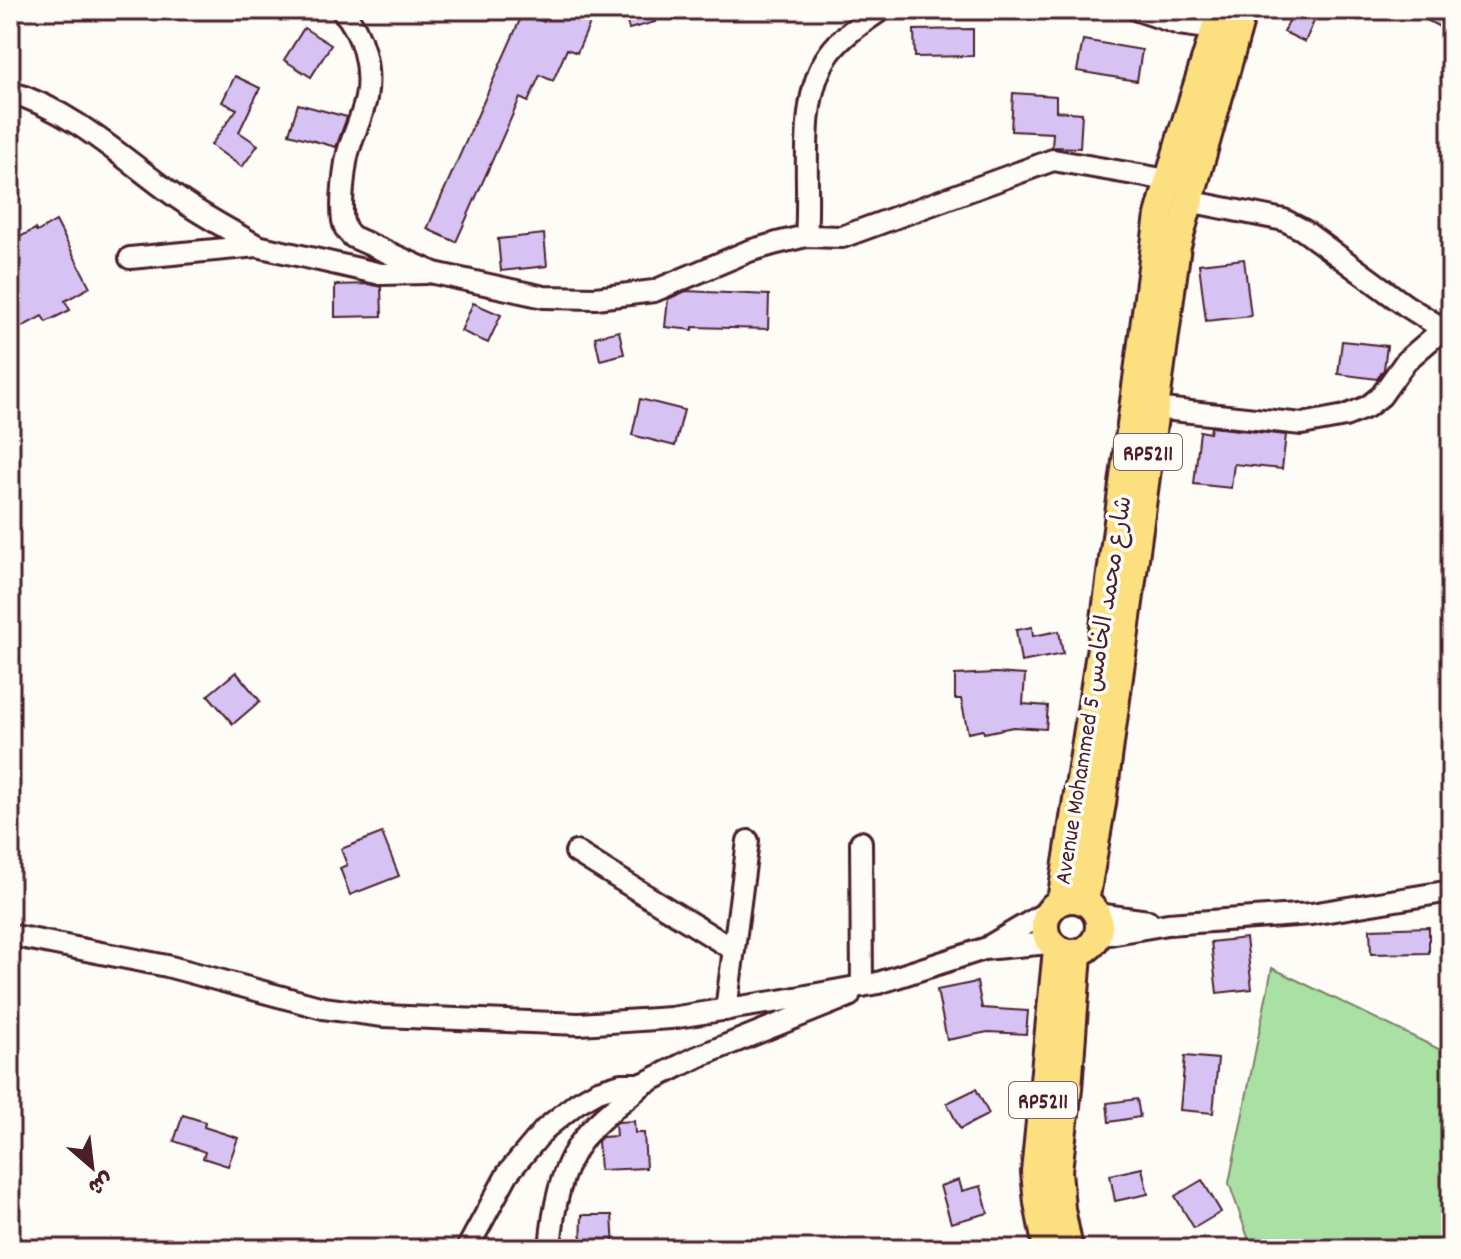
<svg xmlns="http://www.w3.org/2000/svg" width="1461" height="1259" viewBox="0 0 1461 1259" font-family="Dekko,'Playpen Sans Arabic',sans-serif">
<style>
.green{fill:#a9e0a3;stroke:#7a8067;stroke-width:2}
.building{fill:#d6c3f4;stroke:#4a1f2b;stroke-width:2}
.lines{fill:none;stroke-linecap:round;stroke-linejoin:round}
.minor-casing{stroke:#4a1f2b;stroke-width:26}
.major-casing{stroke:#4a1f2b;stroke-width:32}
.minor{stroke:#fdfcf7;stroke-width:20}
.major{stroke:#fce080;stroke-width:26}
.labels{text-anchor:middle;stroke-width:7;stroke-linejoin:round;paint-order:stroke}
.shield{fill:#fdfcf7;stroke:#806168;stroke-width:2}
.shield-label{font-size:22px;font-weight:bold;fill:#4a1f2b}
.street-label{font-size:24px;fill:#4a1f2b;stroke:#fdfcf7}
</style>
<rect width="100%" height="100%" fill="#fdfcf7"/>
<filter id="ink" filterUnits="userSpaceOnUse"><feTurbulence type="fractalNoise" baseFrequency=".0125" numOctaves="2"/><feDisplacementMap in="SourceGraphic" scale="16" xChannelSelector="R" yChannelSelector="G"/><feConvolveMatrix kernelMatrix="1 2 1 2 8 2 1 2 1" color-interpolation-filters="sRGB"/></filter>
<g filter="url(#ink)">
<polygon class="green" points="1272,968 1451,1055 1451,1249 1252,1249 1229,1183"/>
<g class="building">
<polygon points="549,10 586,10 594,14 577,53 567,49 553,81 540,75 528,102 520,98 456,242 427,229 523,13 544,22"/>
<polygon points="623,10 652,10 655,22 629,29"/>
<polygon points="1294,10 1319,10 1305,42 1284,32"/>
<polygon points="1408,10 1451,10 1451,33"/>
<polygon points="304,28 331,45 311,77 284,60"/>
<polygon points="973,29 973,56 915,57 914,30"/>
<polygon points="1083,40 1142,50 1137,81 1077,71"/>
<polygon points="235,76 260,88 239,132 258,145 242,167 211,145 237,109 222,102"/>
<polygon points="1013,93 1056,96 1056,111 1082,113 1080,148 1052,147 1053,133 1011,131"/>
<polygon points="298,104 347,117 336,147 289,134"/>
<polygon points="56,221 90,287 65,301 70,310 46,322 42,316 18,329 10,314 10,278 18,273 10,259 10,242 35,229 37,232"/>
<polygon points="544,234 547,266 501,271 498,239"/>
<polygon points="1244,259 1251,316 1206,321 1199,264"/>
<polygon points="368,284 381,287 382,316 335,317 335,285"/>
<polygon points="686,291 769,295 768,329 693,327 693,330 665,327 668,299"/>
<polygon points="473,303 501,315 488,343 461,331"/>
<polygon points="619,331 624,354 600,360 595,337"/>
<polygon points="1342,341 1387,346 1384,369 1377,379 1338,374"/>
<polygon points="640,399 684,410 675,446 632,435"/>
<polygon points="1211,427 1286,435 1282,469 1234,464 1231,488 1194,484 1200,431 1210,433"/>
<polygon points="1032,627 1033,636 1059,631 1063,654 1021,662 1016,630"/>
<polygon points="236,672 260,701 233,724 208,695"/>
<polygon points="995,673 1025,675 1023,704 1048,706 1046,729 1013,727 984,733 983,730 968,733 961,699 955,699 955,675"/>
<polygon points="382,833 399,876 350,895 340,868 347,865 341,849"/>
<polygon points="1429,927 1429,953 1371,954 1370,929"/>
<polygon points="1246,938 1252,989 1217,993 1211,942"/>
<polygon points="977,982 982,1008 1028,1011 1026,1034 988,1032 947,1040 937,990"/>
<polygon points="1185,1056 1218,1059 1213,1113 1180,1110"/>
<polygon points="976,1089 989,1114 960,1129 947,1103"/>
<polygon points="1137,1099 1140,1117 1109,1122 1107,1103"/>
<polygon points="183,1115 205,1122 204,1127 238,1138 228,1166 203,1158 205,1152 174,1141"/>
<polygon points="634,1121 635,1133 644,1133 646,1168 600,1170 598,1141 602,1137 616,1136 615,1124 618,1122"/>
<polygon points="1142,1168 1148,1194 1115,1201 1110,1175"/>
<polygon points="959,1180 962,1191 981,1186 988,1213 951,1223 940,1186"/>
<polygon points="1202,1180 1221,1212 1194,1228 1175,1196"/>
<polygon points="582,1215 612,1215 614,1249 581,1249"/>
</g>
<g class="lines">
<g class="minor-casing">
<g id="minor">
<path d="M342 10C363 33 371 68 366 98 363 114 355 131 350 146 345 160 338 215 345 227 346 231 350 234 353 237L434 273 544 297 596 298 654 291 749 251 777 243 806 236 842 237 1053 160 1168 180"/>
<polyline points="1137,10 1179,24 1215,29"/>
<path d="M10 92C73 111 120 156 172 194 199 214 229 229 257 246"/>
<polyline points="1188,201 1284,220 1303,230 1405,305 1443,329 1451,330"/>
<path d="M806 236C811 182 796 100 829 54 843 35 862 23 881 10"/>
<polyline points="130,258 257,246 381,274 426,273"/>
<polyline points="1154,408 1302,424 1345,416 1367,407 1381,396 1406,361 1443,329"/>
<polyline points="861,842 862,986"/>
<polyline points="576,852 734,950"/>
<polyline points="1097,914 1148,921"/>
<polyline points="10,935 167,966 323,1008 383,1016 579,1024 671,1018 779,1001 878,983 984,949 1049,943"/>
<polyline points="1098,936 1168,924 1311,914 1451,891"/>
<polyline points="991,945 1050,910"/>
<polyline points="726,1010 748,841"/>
<polyline points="467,1249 508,1173 545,1129 577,1103 598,1091 621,1084 643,1084 697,1057 849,996"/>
<path d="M550 1249C553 1211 560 1168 584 1138 600 1117 624 1101 643 1084"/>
</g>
</g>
<g class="major-casing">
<g id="major">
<circle cx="1072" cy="926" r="27"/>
<polyline points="1061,901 1103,634 1159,215 1181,137 1221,10"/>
<polyline points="1085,902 1102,803 1177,246 1243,10"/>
<polyline points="1047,1249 1038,1203 1035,1172 1057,949"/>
<polyline points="1069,1249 1061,1209 1058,1170 1068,1089 1078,953"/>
</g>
</g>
<use href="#minor" class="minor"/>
<use href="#major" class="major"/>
</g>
</g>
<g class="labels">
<g class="shield">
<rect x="1114" y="434" width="68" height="36" rx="6"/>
<rect x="1009" y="1082" width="68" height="36" rx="6"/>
</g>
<g class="shield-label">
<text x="1148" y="460">RP5211</text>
<text x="1043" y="1108">RP5211</text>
</g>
<g class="street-label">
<text transform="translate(1092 690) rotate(-81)" y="8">Avenue Mohammed 5 شارع محمد الخامس</text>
</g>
</g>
<rect width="1461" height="1259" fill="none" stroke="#fdfcf7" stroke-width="40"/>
<rect x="20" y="20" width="1421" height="1219" fill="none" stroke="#4a1f2b" stroke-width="3" filter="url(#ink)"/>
<g transform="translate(92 1167) rotate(152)" stroke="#fdfcf7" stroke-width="6" paint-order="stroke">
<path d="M0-6L14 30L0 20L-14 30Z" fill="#4a1f2b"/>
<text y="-12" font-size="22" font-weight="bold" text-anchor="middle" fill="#4a1f2b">ش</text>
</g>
</svg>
